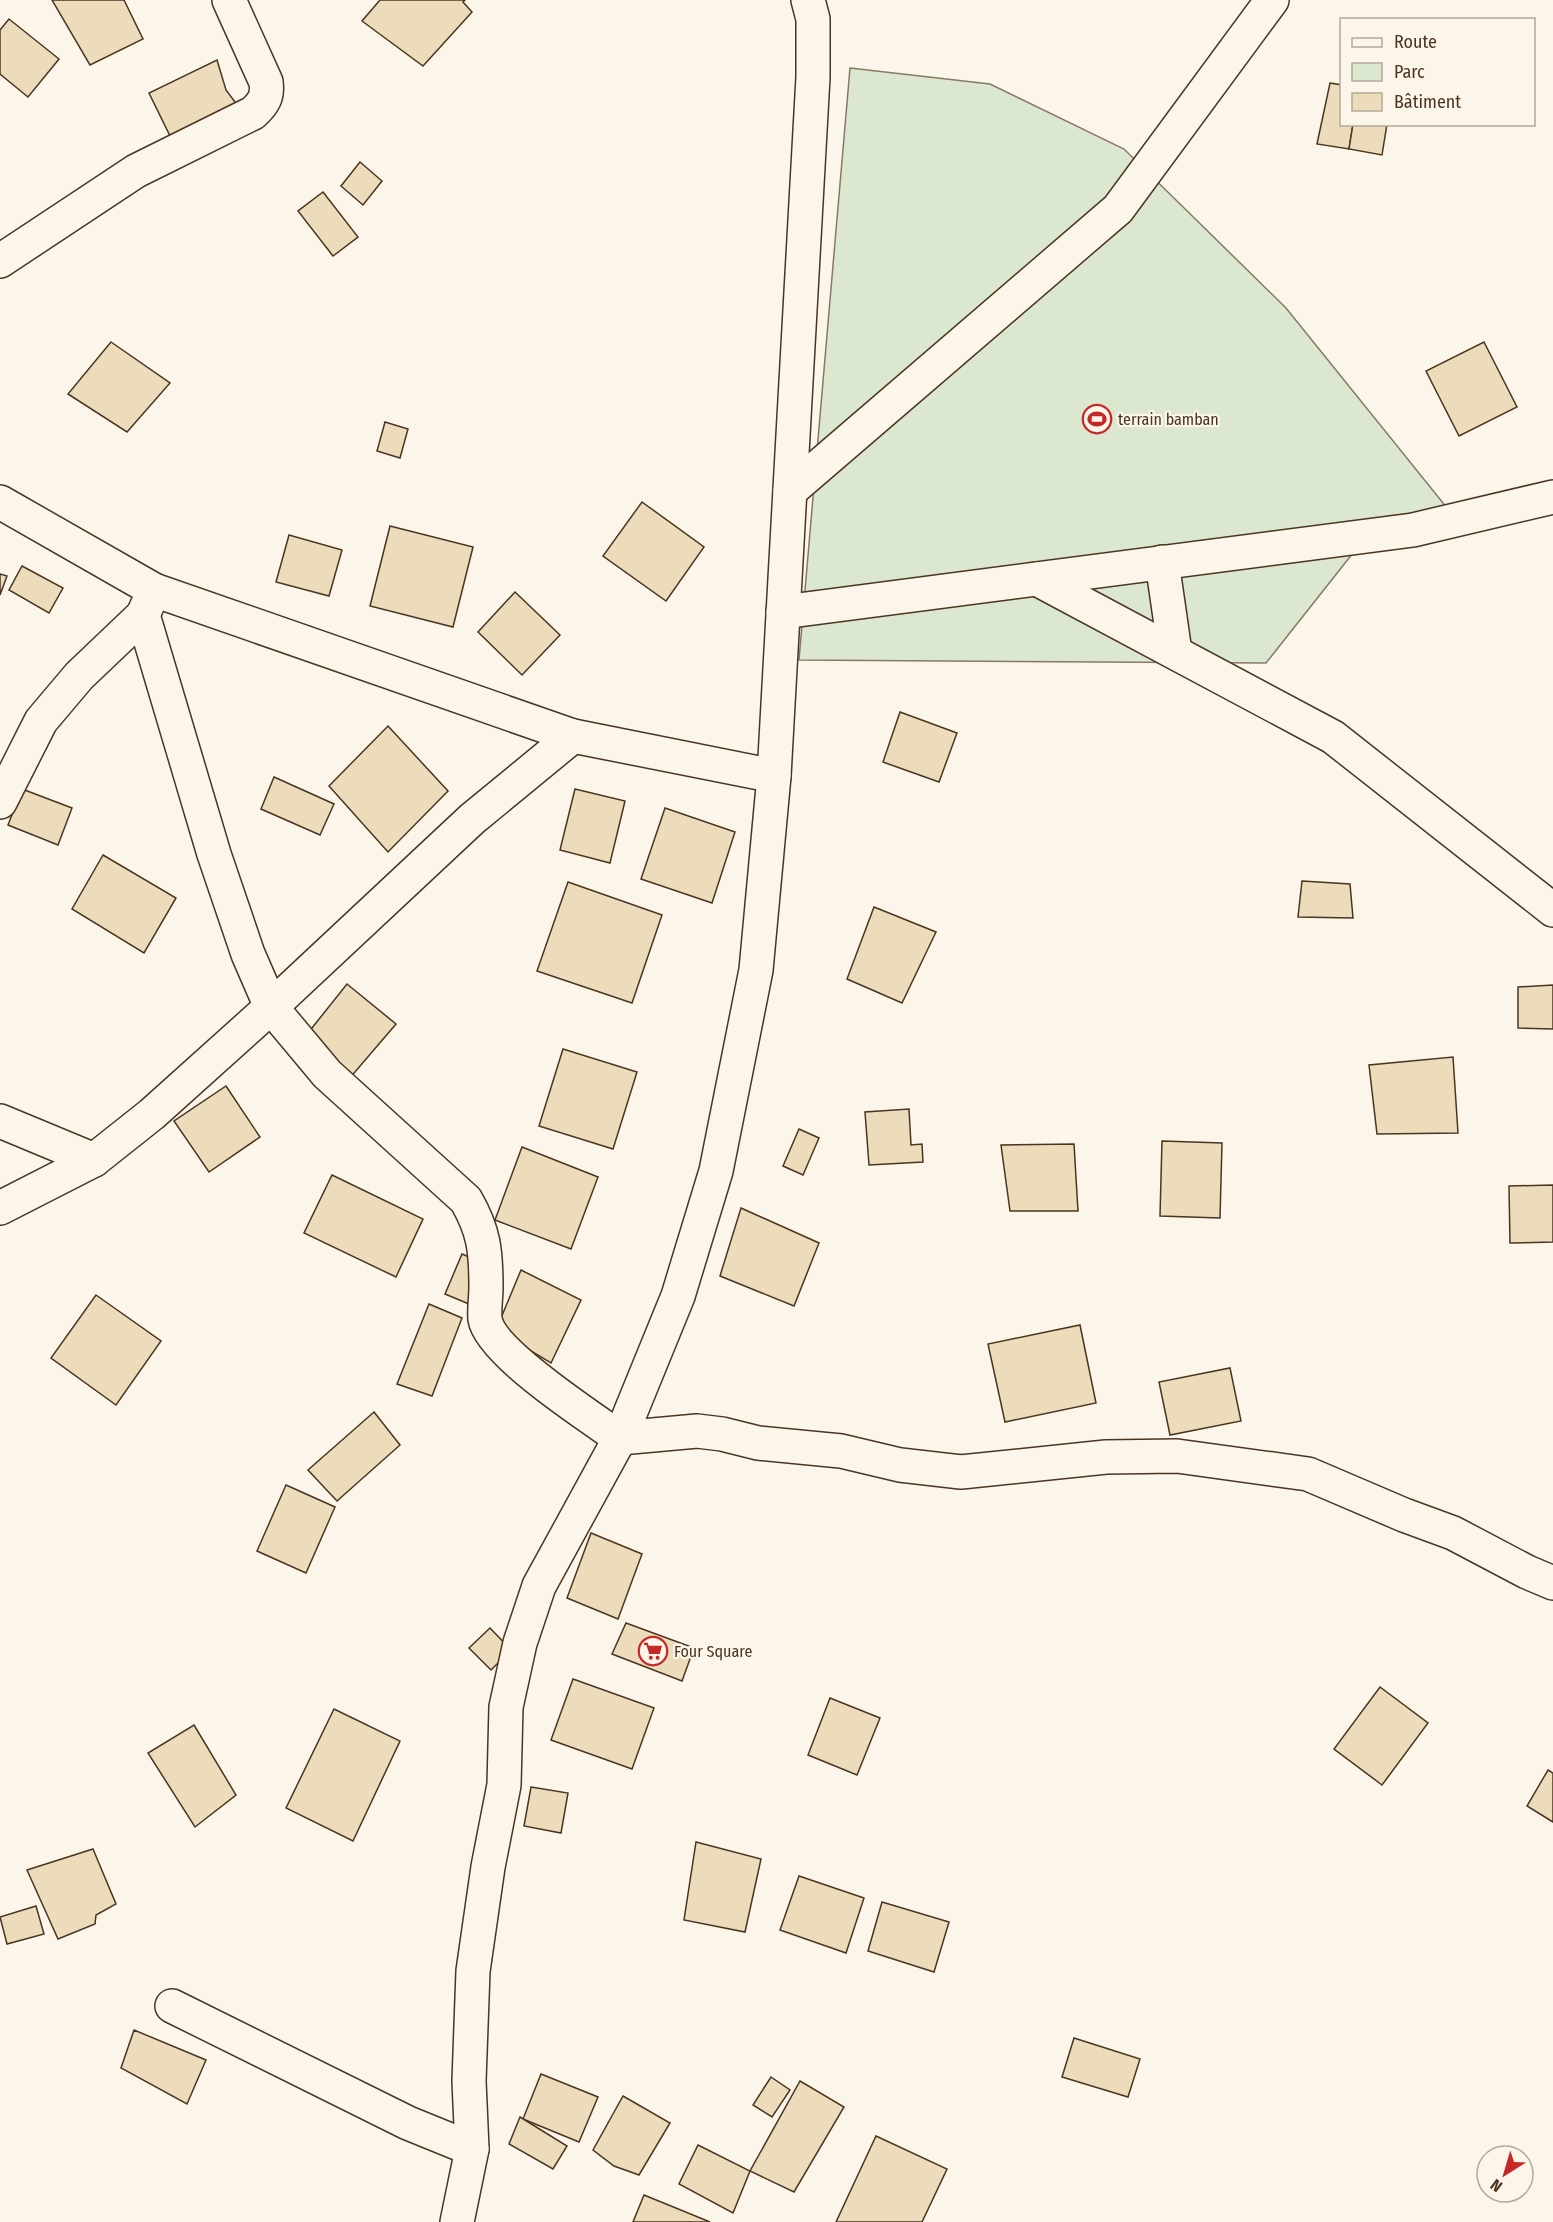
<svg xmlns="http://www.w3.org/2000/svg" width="1553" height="2222" viewBox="0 0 1553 2222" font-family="'Fira Sans Condensed',sans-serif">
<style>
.green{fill:#dce7d0;stroke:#887966;stroke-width:1.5}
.building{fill:#ecdcbc;stroke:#4a3520;stroke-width:1.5}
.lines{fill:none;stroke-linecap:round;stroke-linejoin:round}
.minor-casing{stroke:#4a3520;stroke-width:36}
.minor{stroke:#fbf6e9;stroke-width:33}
.labels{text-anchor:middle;stroke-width:4.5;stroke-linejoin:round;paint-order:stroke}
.poi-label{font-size:16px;fill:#4a3520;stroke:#fbf6e9;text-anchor:start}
</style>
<rect width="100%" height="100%" fill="#fbf6e9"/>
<polygon class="green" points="850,68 990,84 1124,149 1286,308 1464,529 1353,553 1266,663 799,660"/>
<g class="building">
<polygon points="52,0 124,0 143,39 90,65"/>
<polygon points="380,0 465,0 463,2 472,12 423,66 362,21"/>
<polygon points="9,19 59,59 28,97 0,74 0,30"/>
<polygon points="217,60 226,90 241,110 174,144 149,93"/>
<polygon points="1330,83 1342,85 1342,124 1353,124 1349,149 1317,144"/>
<polygon points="1353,124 1387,124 1382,155 1349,149"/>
<polygon points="360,162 382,181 363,205 341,186"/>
<polygon points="323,192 358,237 333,256 298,211"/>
<polygon points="111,342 170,383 127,432 68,394"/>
<polygon points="1484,342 1517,407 1459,436 1426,371"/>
<polygon points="385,422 408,429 400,458 377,451"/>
<polygon points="642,502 704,547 666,601 603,556"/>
<polygon points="390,526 473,547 453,627 370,606"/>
<polygon points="289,535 342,550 329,596 276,582"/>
<polygon points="22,566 63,588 49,613 9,590"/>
<polygon points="0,574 7,576 0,595"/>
<polygon points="515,592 560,635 522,675 478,632"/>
<polygon points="900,712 957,733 939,782 883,762"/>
<polygon points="388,726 448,791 388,852 329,786"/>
<polygon points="274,777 334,804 320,835 261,809"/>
<polygon points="22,789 72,808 58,845 8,825"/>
<polygon points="575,789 625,801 610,863 560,850"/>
<polygon points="665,808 735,832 712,903 641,879"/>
<polygon points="103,855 176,898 144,953 72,909"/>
<polygon points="1302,881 1350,884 1353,918 1298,917"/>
<polygon points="568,882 662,915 632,1003 537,971"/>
<polygon points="874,907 936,932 902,1003 847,979"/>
<polygon points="347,984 396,1024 349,1079 304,1038"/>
<polygon points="1553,985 1553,1029 1518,1028 1518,987"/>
<polygon points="563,1049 637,1072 613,1149 539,1126"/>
<polygon points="1453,1057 1458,1133 1377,1134 1369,1065"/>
<polygon points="226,1086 260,1137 209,1172 174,1121"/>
<polygon points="909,1109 911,1145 922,1144 923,1162 869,1165 865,1112"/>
<polygon points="799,1129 819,1138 803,1175 783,1166"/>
<polygon points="1162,1141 1222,1143 1220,1218 1160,1216"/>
<polygon points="1074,1144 1078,1211 1010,1211 1001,1145"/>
<polygon points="522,1147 598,1177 571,1249 495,1220"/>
<polygon points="332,1175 423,1219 396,1277 304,1233"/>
<polygon points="1553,1185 1553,1242 1510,1243 1509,1186"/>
<polygon points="741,1208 819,1243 794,1306 720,1276"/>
<polygon points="462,1254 486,1264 469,1304 445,1294"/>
<polygon points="521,1270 581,1300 551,1363 496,1330"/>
<polygon points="96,1295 161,1341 116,1405 51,1358"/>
<polygon points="429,1304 462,1318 432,1396 397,1384"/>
<polygon points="1080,1325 1096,1403 1005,1422 988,1344"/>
<polygon points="1230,1368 1241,1421 1170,1435 1159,1382"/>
<polygon points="374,1412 400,1445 337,1501 308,1470"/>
<polygon points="286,1485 335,1507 306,1573 257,1551"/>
<polygon points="591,1533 642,1554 618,1619 567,1598"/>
<polygon points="626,1623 694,1648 682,1681 612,1654"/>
<polygon points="490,1628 511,1650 491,1670 469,1648"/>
<polygon points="573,1679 654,1708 632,1769 551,1740"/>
<polygon points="1380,1687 1428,1723 1382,1785 1334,1749"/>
<polygon points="830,1698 880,1718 857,1775 808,1755"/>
<polygon points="334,1709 400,1741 353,1841 286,1808"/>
<polygon points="194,1725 236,1795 195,1827 148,1753"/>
<polygon points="1548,1770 1553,1773 1553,1822 1527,1806"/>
<polygon points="531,1787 568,1793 561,1833 524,1826"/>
<polygon points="696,1842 761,1859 745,1932 684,1920"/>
<polygon points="93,1849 116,1904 96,1915 95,1924 58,1939 27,1870"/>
<polygon points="799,1876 864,1898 846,1953 780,1930"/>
<polygon points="882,1902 949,1922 934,1972 868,1951"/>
<polygon points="36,1906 44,1934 7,1944 0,1917"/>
<polygon points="134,2030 206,2060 187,2104 121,2068"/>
<polygon points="1074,2038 1140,2059 1128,2097 1062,2077"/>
<polygon points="541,2074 598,2097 579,2142 523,2119"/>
<polygon points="771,2077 790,2090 772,2117 753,2105"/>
<polygon points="800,2081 844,2107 794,2192 750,2171"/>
<polygon points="623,2096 670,2123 639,2175 614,2166 593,2150"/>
<polygon points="520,2117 567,2146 553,2169 509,2144"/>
<polygon points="876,2136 947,2169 922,2222 836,2222"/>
<polygon points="698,2145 750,2171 733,2213 679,2184"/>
<polygon points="644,2195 710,2222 633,2222"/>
</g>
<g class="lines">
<g class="minor-casing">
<g id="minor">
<path d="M0 261 136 171 253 113C264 103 268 96 266 82L229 0"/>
<polyline points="790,491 1118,209 1272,0"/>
<polyline points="0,502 154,590 573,736 774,776"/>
<polyline points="1162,562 1175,652"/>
<polyline points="1037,579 1333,737 1553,910"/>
<path d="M154 590 143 615 214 854 248 954 271 1007 327 1074 466 1200C484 1231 486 1251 486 1287 486 1297 484 1309 485 1319 490 1352 590 1417 620 1438L697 1431 722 1434 758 1443 841 1451 900 1465 961 1472 1106 1457 1177 1456 1308 1474 1404 1515 1453 1533 1527 1572 1553 1583"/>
<polyline points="783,612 1413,530 1553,497"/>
<polyline points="0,802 41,721 79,676 143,615"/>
<polyline points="0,1121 94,1160"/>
<polyline points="0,1208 94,1160 152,1114 271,1007 472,819 573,736"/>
<polyline points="172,2006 408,2123 472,2149"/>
<polyline points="457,2222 472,2149 469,2081 473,1971 488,1867 504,1785 506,1707 520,1643 539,1586 620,1438 678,1296 716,1171 756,970 774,776 813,77 813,19 808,0"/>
</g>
</g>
<use href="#minor" class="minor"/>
</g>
<defs>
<g id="stadium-ring" transform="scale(1.5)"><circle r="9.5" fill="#fbf6e9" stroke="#c62828" stroke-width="1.5"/><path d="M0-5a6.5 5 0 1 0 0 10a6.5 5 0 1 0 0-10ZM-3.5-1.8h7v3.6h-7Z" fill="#c62828"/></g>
<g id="supermarket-ring" transform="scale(1.5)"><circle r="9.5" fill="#fbf6e9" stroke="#c62828" stroke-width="1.5"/><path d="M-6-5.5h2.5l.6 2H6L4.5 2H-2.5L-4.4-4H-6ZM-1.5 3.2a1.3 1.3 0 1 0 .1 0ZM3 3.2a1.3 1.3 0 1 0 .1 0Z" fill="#c62828"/></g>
</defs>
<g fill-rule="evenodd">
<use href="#stadium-ring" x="1097" y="419"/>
<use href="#supermarket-ring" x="653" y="1651"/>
</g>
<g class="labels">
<g class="poi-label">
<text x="1118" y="425">terrain bamban</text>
<text x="674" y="1657">Four Square</text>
</g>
</g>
<rect x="1340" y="18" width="195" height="108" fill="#fbf6e9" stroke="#b4a999" stroke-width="1.5"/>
<rect x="1352" y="38" width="30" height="9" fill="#fbf6e9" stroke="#b4a999" stroke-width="1.5"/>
<text x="1394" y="48" font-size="18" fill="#4a3520">Route</text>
<rect x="1352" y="63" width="30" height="18" fill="#dce7d0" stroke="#b4a999" stroke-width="1.5"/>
<text x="1394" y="78" font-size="18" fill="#4a3520">Parc</text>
<rect x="1352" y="93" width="30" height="18" fill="#ecdcbc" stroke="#b4a999" stroke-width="1.5"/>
<text x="1394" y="108" font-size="18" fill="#4a3520">Bâtiment</text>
<g transform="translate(1505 2174) rotate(217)"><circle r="28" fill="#fbf6e9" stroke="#b4a999" stroke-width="1.5"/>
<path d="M0-4.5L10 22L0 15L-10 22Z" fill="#c62828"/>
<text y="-9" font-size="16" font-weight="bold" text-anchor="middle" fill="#4a3520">N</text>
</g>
</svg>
